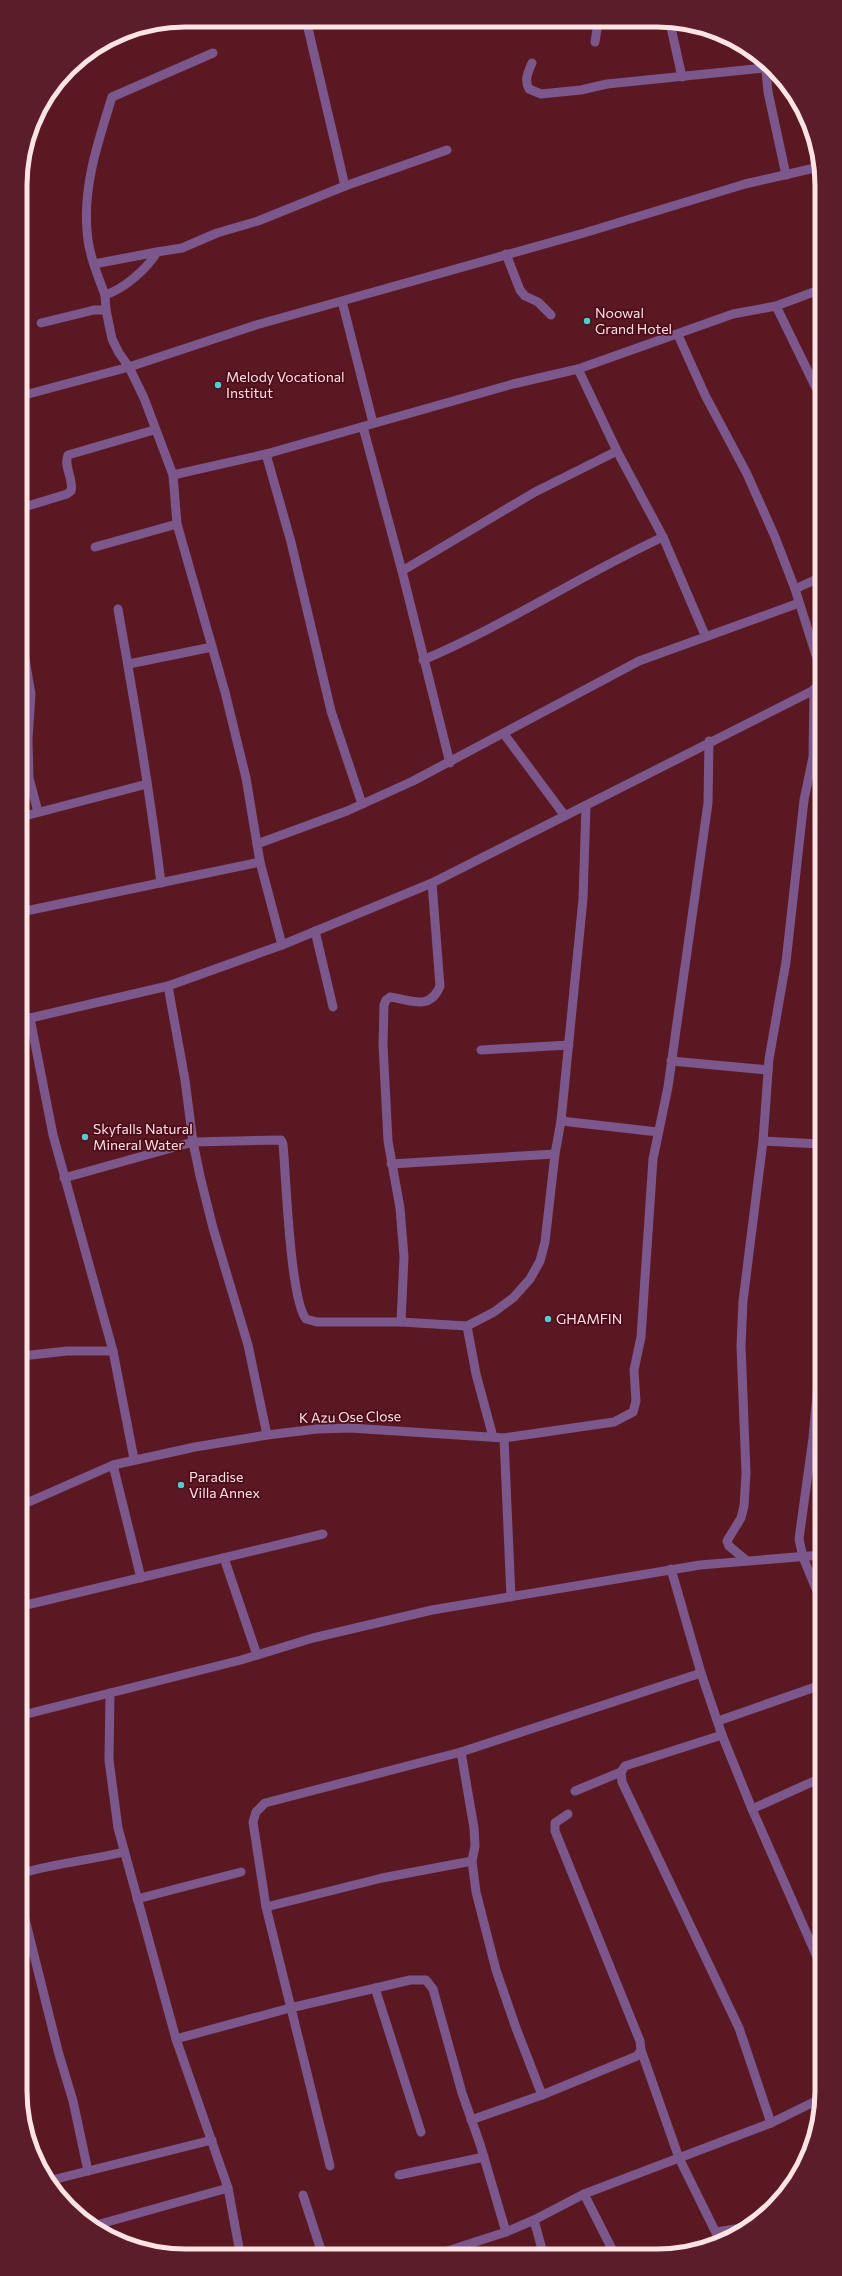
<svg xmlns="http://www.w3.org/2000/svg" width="842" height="2276" viewBox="0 0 842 2276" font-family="Commissioner,sans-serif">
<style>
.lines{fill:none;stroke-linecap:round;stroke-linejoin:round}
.street{stroke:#7b578b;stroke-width:9}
.poi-dot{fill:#52cdcc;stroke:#4e0c1a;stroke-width:1.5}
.labels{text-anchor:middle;stroke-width:3.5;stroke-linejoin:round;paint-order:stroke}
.poi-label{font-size:14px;fill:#fde3e4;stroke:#4e0c1a;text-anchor:start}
.street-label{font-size:14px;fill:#fde3e4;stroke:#4e0c1a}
.rim{fill:none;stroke:#fde3e4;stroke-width:5}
</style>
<rect width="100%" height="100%" fill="#5a1823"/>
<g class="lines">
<g class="street">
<polyline points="670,23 682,77"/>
<polyline points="308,28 345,186"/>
<polyline points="595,42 598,23"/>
<polyline points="765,61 768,92 786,175"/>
<path d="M532 63C528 72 524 80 529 89L541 94 581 90 607 84 765 68"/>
<polyline points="506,254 520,290 525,296 538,302 551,315"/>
<polyline points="94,264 157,252"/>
<path d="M105 295C97 274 88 252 87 230 83 185 99 139 112 97L213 53"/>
<polyline points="342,301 373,423"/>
<polyline points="776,306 819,394"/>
<polyline points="41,323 94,310 106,310"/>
<polyline points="678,335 705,395 747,474 775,537 795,589 820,668"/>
<polyline points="578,369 617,451 663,537 705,635"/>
<polyline points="21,396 129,367 256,325 584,233 745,184 819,167"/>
<polyline points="363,427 402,571 450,763"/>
<polyline points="266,454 291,542 331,711 362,804"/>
<polyline points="173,475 266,454 513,384 578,369 733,314 776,306 819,290"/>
<path d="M21 508 67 494 71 491C74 478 63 467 68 455L154 430"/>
<polyline points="95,547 177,524"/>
<polyline points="402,571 535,492 617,451"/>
<polyline points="795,589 819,578"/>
<path d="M118 609C134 700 150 792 161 883"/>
<polyline points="21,636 31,694 28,739 29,778 38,812"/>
<path d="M423 660C506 625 581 575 663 537"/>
<polyline points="129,664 212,647"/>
<polyline points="504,734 565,816"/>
<polyline points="21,817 147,784"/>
<polyline points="257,844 347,811 413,781 639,661 799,603"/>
<polyline points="21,912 260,862"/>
<polyline points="315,931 333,1007"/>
<path d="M282 945 260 862 246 778 225 692 177 524 173 475 144 398 129 367 119 353 112 339 106 310 105 295C124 289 147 269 157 252L182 248 217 233 258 221 345 186 447 150"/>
<polyline points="168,986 185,1080 193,1142 200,1176 213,1228 248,1345 267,1435"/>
<polyline points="30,1018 53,1135 113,1351 134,1459"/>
<polyline points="22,1020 168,986 282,945 432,883 820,687"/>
<polyline points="481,1050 569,1045"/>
<polyline points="671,1061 768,1070"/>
<polyline points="561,1121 658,1132"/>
<polyline points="763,1141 820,1144"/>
<polyline points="391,1164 555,1154"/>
<path d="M64 1178 193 1142 281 1140 283 1144C286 1176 290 1299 306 1319L317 1322H401L467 1326 494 1312 513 1298 530 1279 540 1261 545 1242 555 1154 561 1121 583 899 586 806"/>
<path d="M401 1322 404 1257 400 1208 388 1141 383 1045 384 1005 386 1000 390 997C411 1000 430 1011 440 986L432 883"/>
<polyline points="467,1326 476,1374 493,1437"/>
<polyline points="821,1349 813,1438 799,1539 803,1557 821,1601"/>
<polyline points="22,1356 67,1351 113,1351"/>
<polyline points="504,1438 511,1597"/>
<polyline points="113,1465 141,1578"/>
<polyline points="22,1505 113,1465 195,1447 267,1435 317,1429 350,1428 504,1438 614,1422 633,1412 636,1401 634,1370 641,1337 653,1159 668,1087 708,803 709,741"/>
<polyline points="224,1558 257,1655"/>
<polyline points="747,1561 729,1546 727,1541 741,1518 744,1506 746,1473 741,1346 743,1301 763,1141 769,1059 786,962 804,800 813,757 814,689"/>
<polyline points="671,1569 701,1673 722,1735 752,1809 821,1966"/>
<polyline points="22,1606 323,1534"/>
<polyline points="110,1693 109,1760 118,1828 176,2039 228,2188 240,2253"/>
<polyline points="23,1715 241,1660 313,1638 432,1610 700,1565 821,1555"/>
<polyline points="718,1721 821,1685"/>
<polyline points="722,1735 625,1766 621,1772 622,1782 739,2028 771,2123"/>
<polyline points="461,1752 474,1828 475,1846 472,1861 476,1892 496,1970 516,2028 542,2095"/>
<polyline points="575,1791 621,1772"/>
<polyline points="752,1809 821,1778"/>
<path d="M23 1873C56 1863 91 1860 124 1852"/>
<polyline points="137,1899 241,1872"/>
<polyline points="266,1907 382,1878 472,1861"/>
<polyline points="23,1911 58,2051 73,2101 88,2171"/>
<polyline points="375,1988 421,2132"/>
<polyline points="176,2039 290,2008 410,1980 426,1980 433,1989 462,2093 480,2144 506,2232"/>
<polyline points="641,2050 679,2158 720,2241"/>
<polyline points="471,2120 542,2095 637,2056 641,2050 640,2041 555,1831 555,1823 568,1814"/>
<polyline points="330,2166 266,1907 253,1822 256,1812 265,1803 461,1752 701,1673"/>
<polyline points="399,2175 484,2157"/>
<polyline points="48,2181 212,2140"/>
<polyline points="584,2194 614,2253"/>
<polyline points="303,2195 322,2253"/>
<polyline points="534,2220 543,2253"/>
<polyline points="93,2226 228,2188"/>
<polyline points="716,2232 748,2227"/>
<polyline points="441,2253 506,2232 534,2220 584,2194 771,2123 822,2098"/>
</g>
</g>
<g class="poi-dot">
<circle cx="587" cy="321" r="4"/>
<circle cx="218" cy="385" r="4"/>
<circle cx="85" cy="1137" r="4"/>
<circle cx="548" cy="1319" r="4"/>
<circle cx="181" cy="1485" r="4"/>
</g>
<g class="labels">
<g class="poi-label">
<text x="595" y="318">Noowal<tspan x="595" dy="16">Grand Hotel</tspan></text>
<text x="226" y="382">Melody Vocational<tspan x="226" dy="16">Institut</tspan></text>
<text x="93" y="1134">Skyfalls Natural<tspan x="93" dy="16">Mineral Water</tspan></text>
<text x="556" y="1324">GHAMFIN</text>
<text x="189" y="1482">Paradise<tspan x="189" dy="16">Villa Annex</tspan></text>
</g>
<g class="street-label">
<text transform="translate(350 1417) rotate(-1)" y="5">K Azu Ose Close</text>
</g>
</g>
<path d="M0 0H842V2276H0ZM185 27H657A158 158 0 0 1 815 185V2091A158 158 0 0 1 657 2249H185A158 158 0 0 1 27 2091V185A158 158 0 0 1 185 27Z" fill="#5c1d2a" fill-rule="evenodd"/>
<path class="rim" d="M185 27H657A158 158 0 0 1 815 185V2091A158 158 0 0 1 657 2249H185A158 158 0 0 1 27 2091V185A158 158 0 0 1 185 27Z"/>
</svg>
